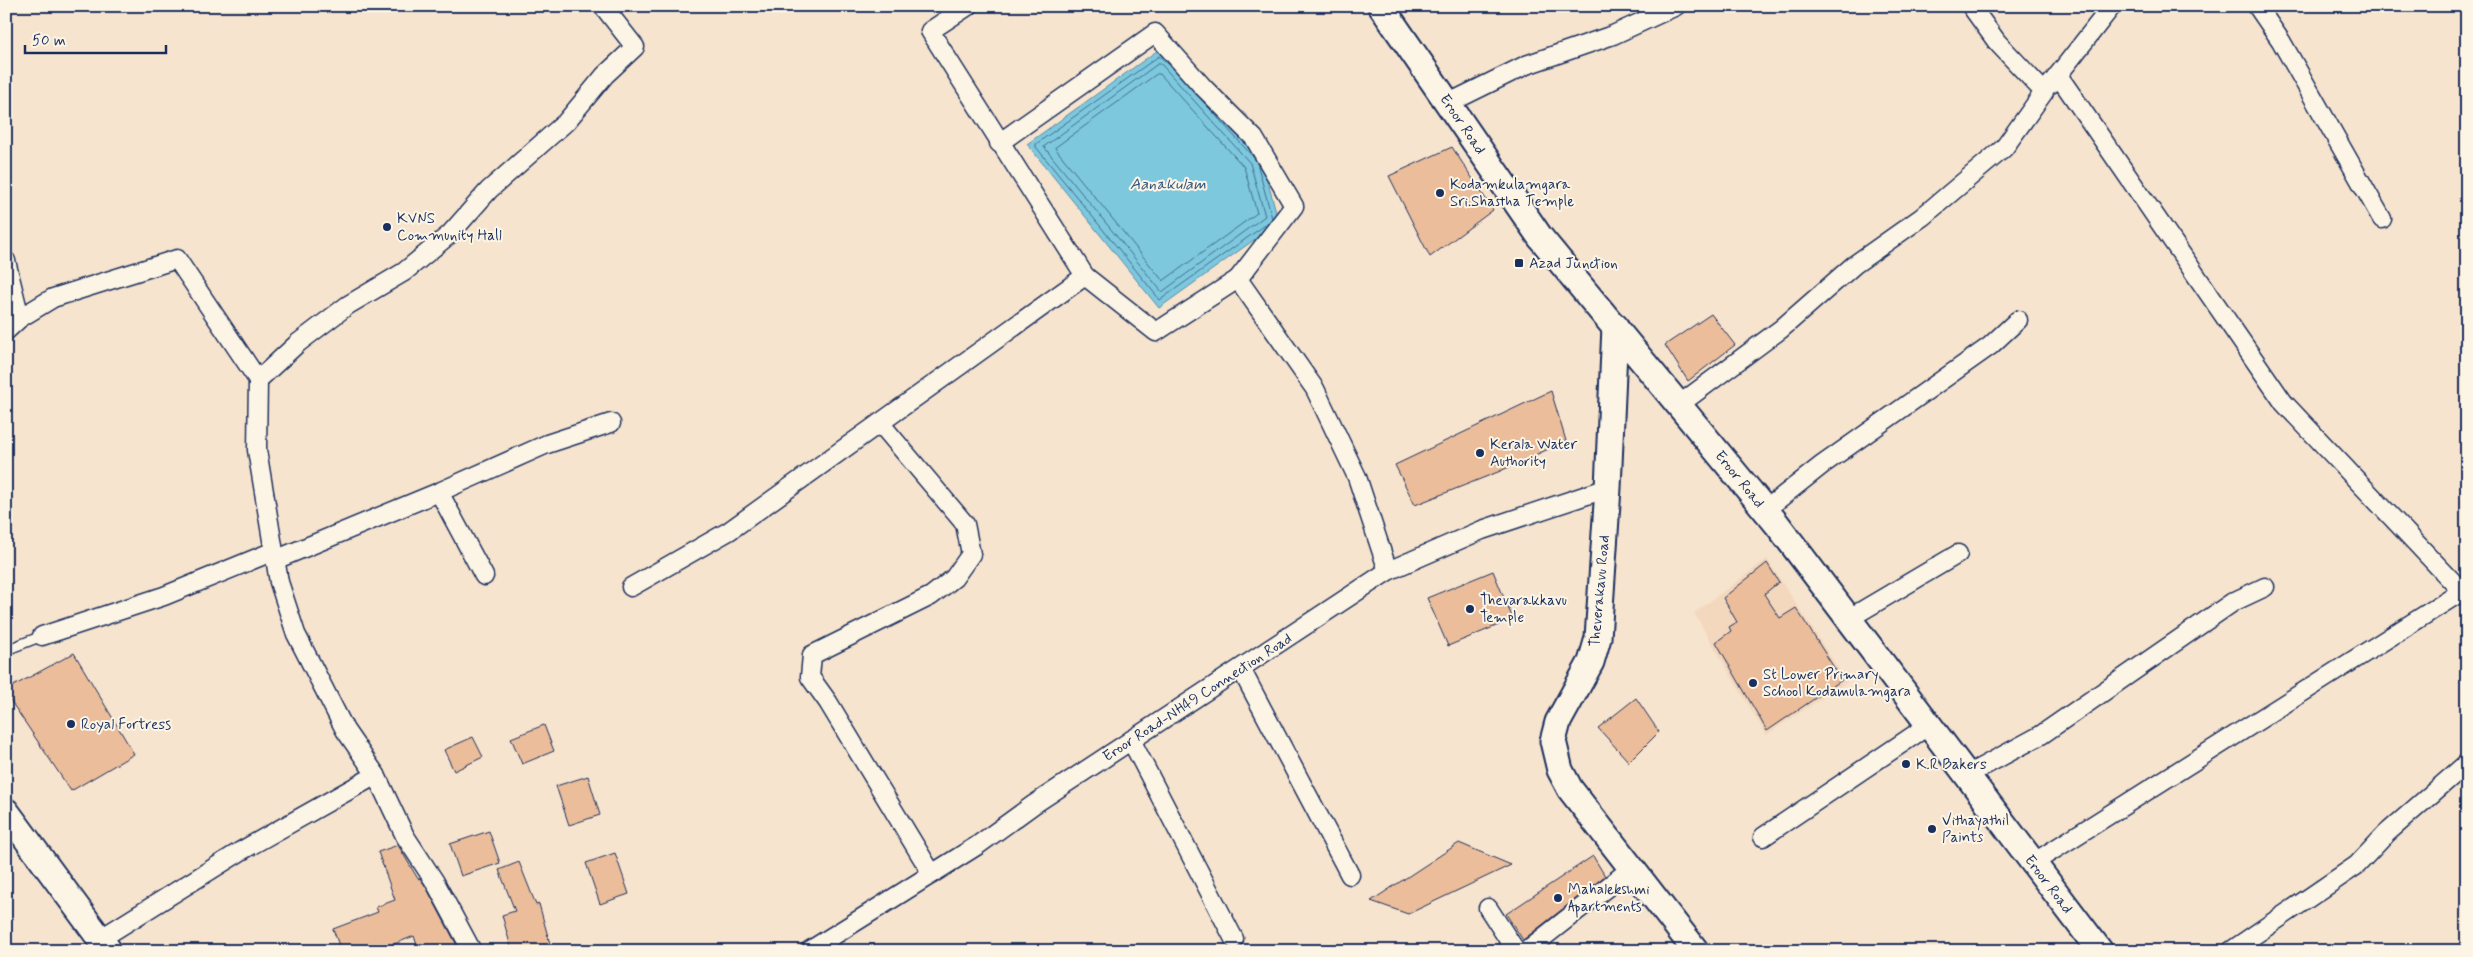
<svg xmlns="http://www.w3.org/2000/svg" width="2473" height="957" viewBox="0 0 2473 957" font-family="Mynerve,sans-serif">
<style>
.built{fill:#f3d8be}
.water{fill:#7dc8dd;stroke:#568baa}
.lines{fill:none;stroke-linecap:round;stroke-linejoin:round}
.shore{stroke:#426c91;stroke-width:1}
.building{fill:#ebbd9a;stroke:#1b2f5e}
.lane-casing{stroke:#1b2f5e;stroke-width:12}
.street-casing{stroke:#1b2f5e;stroke-width:21}
.secondary-casing{stroke:#1b2f5e;stroke-width:29}
.lane{stroke:#fcf5e5;stroke-width:9}
.street{stroke:#fcf5e5;stroke-width:18}
.secondary{stroke:#fcf5e5;stroke-width:25}
.poi-dot{fill:#1b2f5e;stroke:#fcf5e5;stroke-width:2}
.labels{text-anchor:middle;stroke-width:4;stroke-linejoin:round;paint-order:stroke}
.street-label{font-size:15px;fill:#1b2f5e;stroke:#fcf5e5}
.poi-label{font-size:15px;fill:#1b2f5e;stroke:#fcf5e5;text-anchor:start}
.water-label{font-size:16px;font-style:italic;fill:#34557e;stroke:#fcf5e5}
</style>
<rect width="100%" height="100%" fill="#f7e4ce"/>
<filter id="ink" filterUnits="userSpaceOnUse"><feTurbulence type="fractalNoise" baseFrequency=".02" numOctaves="2"/><feDisplacementMap in="SourceGraphic" scale="10" xChannelSelector="R" yChannelSelector="G"/><feConvolveMatrix kernelMatrix="1 2 1 2 8 2 1 2 1" color-interpolation-filters="sRGB"/></filter>
<g filter="url(#ink)">
<polygon class="built" points="1767,559 1847,682 1766,735 1694,613"/>
<polygon class="water" points="1161,48 1261,158 1279,222 1159,308 1027,144"/>
<g class="lines">
<g class="shore">
<polygon points="1158,64 1161,64 1250,163 1265,216 1162,292 1044,147"/>
<polyline points="1173,68 1159,56 1036,144 1036,147 1160,300 1268,223"/>
<polygon points="1157,74 1160,74 1244,167 1257,213 1163,281 1055,148"/>
<polyline points="1200,98 1254,158"/>
<polyline points="1257,163 1272,218"/>
</g>
</g>
<g class="building">
<polygon points="1452,147 1493,210 1430,257 1389,176"/>
<polygon points="1711,314 1735,345 1688,381 1665,345"/>
<polygon points="1551,391 1566,441 1498,472 1415,505 1395,465"/>
<polygon points="1767,563 1779,582 1764,594 1780,618 1796,608 1842,680 1767,731 1716,642 1731,631 1729,627 1737,622 1723,598"/>
<polygon points="1493,571 1513,619 1448,646 1427,598"/>
<polygon points="74,653 134,754 71,791 6,694 6,690"/>
<polygon points="1636,698 1659,732 1629,762 1598,728"/>
<polygon points="544,725 554,751 522,764 511,738"/>
<polygon points="473,737 483,757 454,771 444,750"/>
<polygon points="588,776 600,815 569,825 556,786"/>
<polygon points="489,831 500,863 461,876 450,844"/>
<polygon points="1459,843 1511,865 1408,914 1371,901"/>
<polygon points="398,845 418,879 420,878 426,887 460,951 419,951 414,936 387,947 388,951 341,951 333,929 378,912 376,907 395,900 378,852"/>
<polygon points="615,853 629,894 600,904 586,863"/>
<polygon points="1593,856 1605,876 1523,940 1506,914"/>
<polygon points="519,862 536,905 539,904 552,951 512,951 502,915 515,911 499,870"/>
</g>
<g class="lines">
<g class="lane-casing">
<polyline id="lane" points="6,650 42,636"/>
</g>
<g class="street-casing">
<g id="street">
<polyline points="968,6 930,31 1085,276 1156,332 1238,279 1315,389 1357,477 1388,571"/>
<polyline points="2257,6 2281,41 2382,219"/>
<polyline points="2058,75 2284,403 2467,597"/>
<polyline points="2051,84 2112,6"/>
<polyline points="1449,103 1526,65 1613,35 1676,6"/>
<polyline points="999,143 1155,33 1203,87 1254,138 1294,206 1238,279"/>
<polyline points="6,261 20,318 6,331"/>
<polyline points="20,318 53,298 177,259 258,380 257,450 279,582 296,634 345,730 376,775 405,836 435,882 472,951"/>
<polyline points="258,380 298,343 348,305 404,272 450,234 489,190 566,122 605,75 635,47 603,6"/>
<polyline points="1680,404 1781,329 1854,265 1922,217 2004,148 2044,92 1997,42 1971,6"/>
<polyline points="880,423 965,524 971,554 954,578 931,596 812,655 810,677 828,702 932,874"/>
<polyline points="439,492 484,576"/>
<polyline points="1765,510 1822,465 1990,346 2018,320"/>
<polyline points="275,560 439,492 547,444 611,423"/>
<polyline points="631,587 729,531 1085,276"/>
<polyline points="1848,619 1958,554"/>
<polyline points="42,636 164,596 274,551"/>
<polyline points="1241,669 1350,875"/>
<polyline points="1131,740 1234,939"/>
<polyline points="1967,775 2041,735 2233,602 2265,587"/>
<polyline points="1763,837 1929,725"/>
<polyline points="2033,863 2461,592"/>
<polyline points="1488,908 1516,951"/>
<polyline points="100,939 241,851 376,775"/>
<polyline points="809,951 978,845 1033,805 1388,571 1482,530 1608,488"/>
<polyline points="1526,951 1633,867"/>
<polyline points="2231,951 2357,865 2387,833 2467,763"/>
</g>
</g>
<g class="secondary-casing">
<g id="secondary">
<polyline points="1381,6 1540,237 1777,524 2100,951"/>
<polyline points="1615,326 1608,488 1598,638 1591,662 1558,722 1553,741 1560,770 1570,789 1696,951"/>
<polyline points="6,811 109,951"/>
</g>
</g>
<use href="#lane" class="lane"/>
<use href="#street" class="street"/>
<use href="#secondary" class="secondary"/>
</g>
</g>
<g class="poi-dot">
<circle cx="1440" cy="193" r="5"/>
<circle cx="387" cy="227" r="5"/>
<rect x="1514" y="258" width="10" height="10" rx="2.5"/>
<circle cx="1480" cy="453" r="5"/>
<circle cx="1470" cy="609" r="5"/>
<circle cx="1753" cy="683" r="5"/>
<circle cx="71" cy="724" r="5"/>
<circle cx="1906" cy="764" r="5"/>
<circle cx="1932" cy="829" r="5"/>
<circle cx="1558" cy="898" r="5"/>
</g>
<g class="labels">
<g class="street-label">
<text transform="translate(1463 124) rotate(56)" y="5">Eroor Road</text>
<text transform="translate(1740 479) rotate(51)" y="5">Eroor Road</text>
<text transform="translate(1599 591) rotate(-85)" y="5">Theverakavu Road</text>
<text transform="translate(1197 697) rotate(-33)" y="5">Eroor Road-NH49 Connection Road</text>
<text transform="translate(2049 884) rotate(53)" y="5">Eroor Road</text>
</g>
<g class="poi-label">
<text x="1450" y="189">Kodamkulamgara<tspan x="1450" dy="17">Sri.Shastha Temple</tspan></text>
<text x="397" y="223">KVNS<tspan x="397" dy="17">Community Hall</tspan></text>
<text x="1529" y="268">Azad Junction</text>
<text x="1490" y="449">Kerala Water<tspan x="1490" dy="17">Authority</tspan></text>
<text x="1480" y="605">Thevarakkavu<tspan x="1480" dy="17">Temple</tspan></text>
<text x="1763" y="679">St Lower Primary<tspan x="1763" dy="17">School Kodamulamgara</tspan></text>
<text x="81" y="729">Royal Fortress</text>
<text x="1916" y="769">K.R Bakers</text>
<text x="1942" y="825">Vithayathil<tspan x="1942" dy="17">Paints</tspan></text>
<text x="1568" y="894">Mahalekshmi<tspan x="1568" dy="17">Apartments</tspan></text>
</g>
<g class="water-label">
<text x="1168" y="189">Aanakulam</text>
</g>
</g>
<rect width="2473" height="957" fill="none" stroke="#fcf5e5" stroke-width="25"/>
<rect x="12" y="12" width="2448" height="932" fill="none" stroke="#1b2f5e" stroke-width="2" filter="url(#ink)"/>
<path d="M25 45v8h141v-8" fill="none" stroke="#1b2f5e" stroke-width="2.5"/>
<text x="32" y="45" font-size="15" fill="#1b2f5e" stroke="#fcf5e5" stroke-width="4" paint-order="stroke">50 m</text>
</svg>
